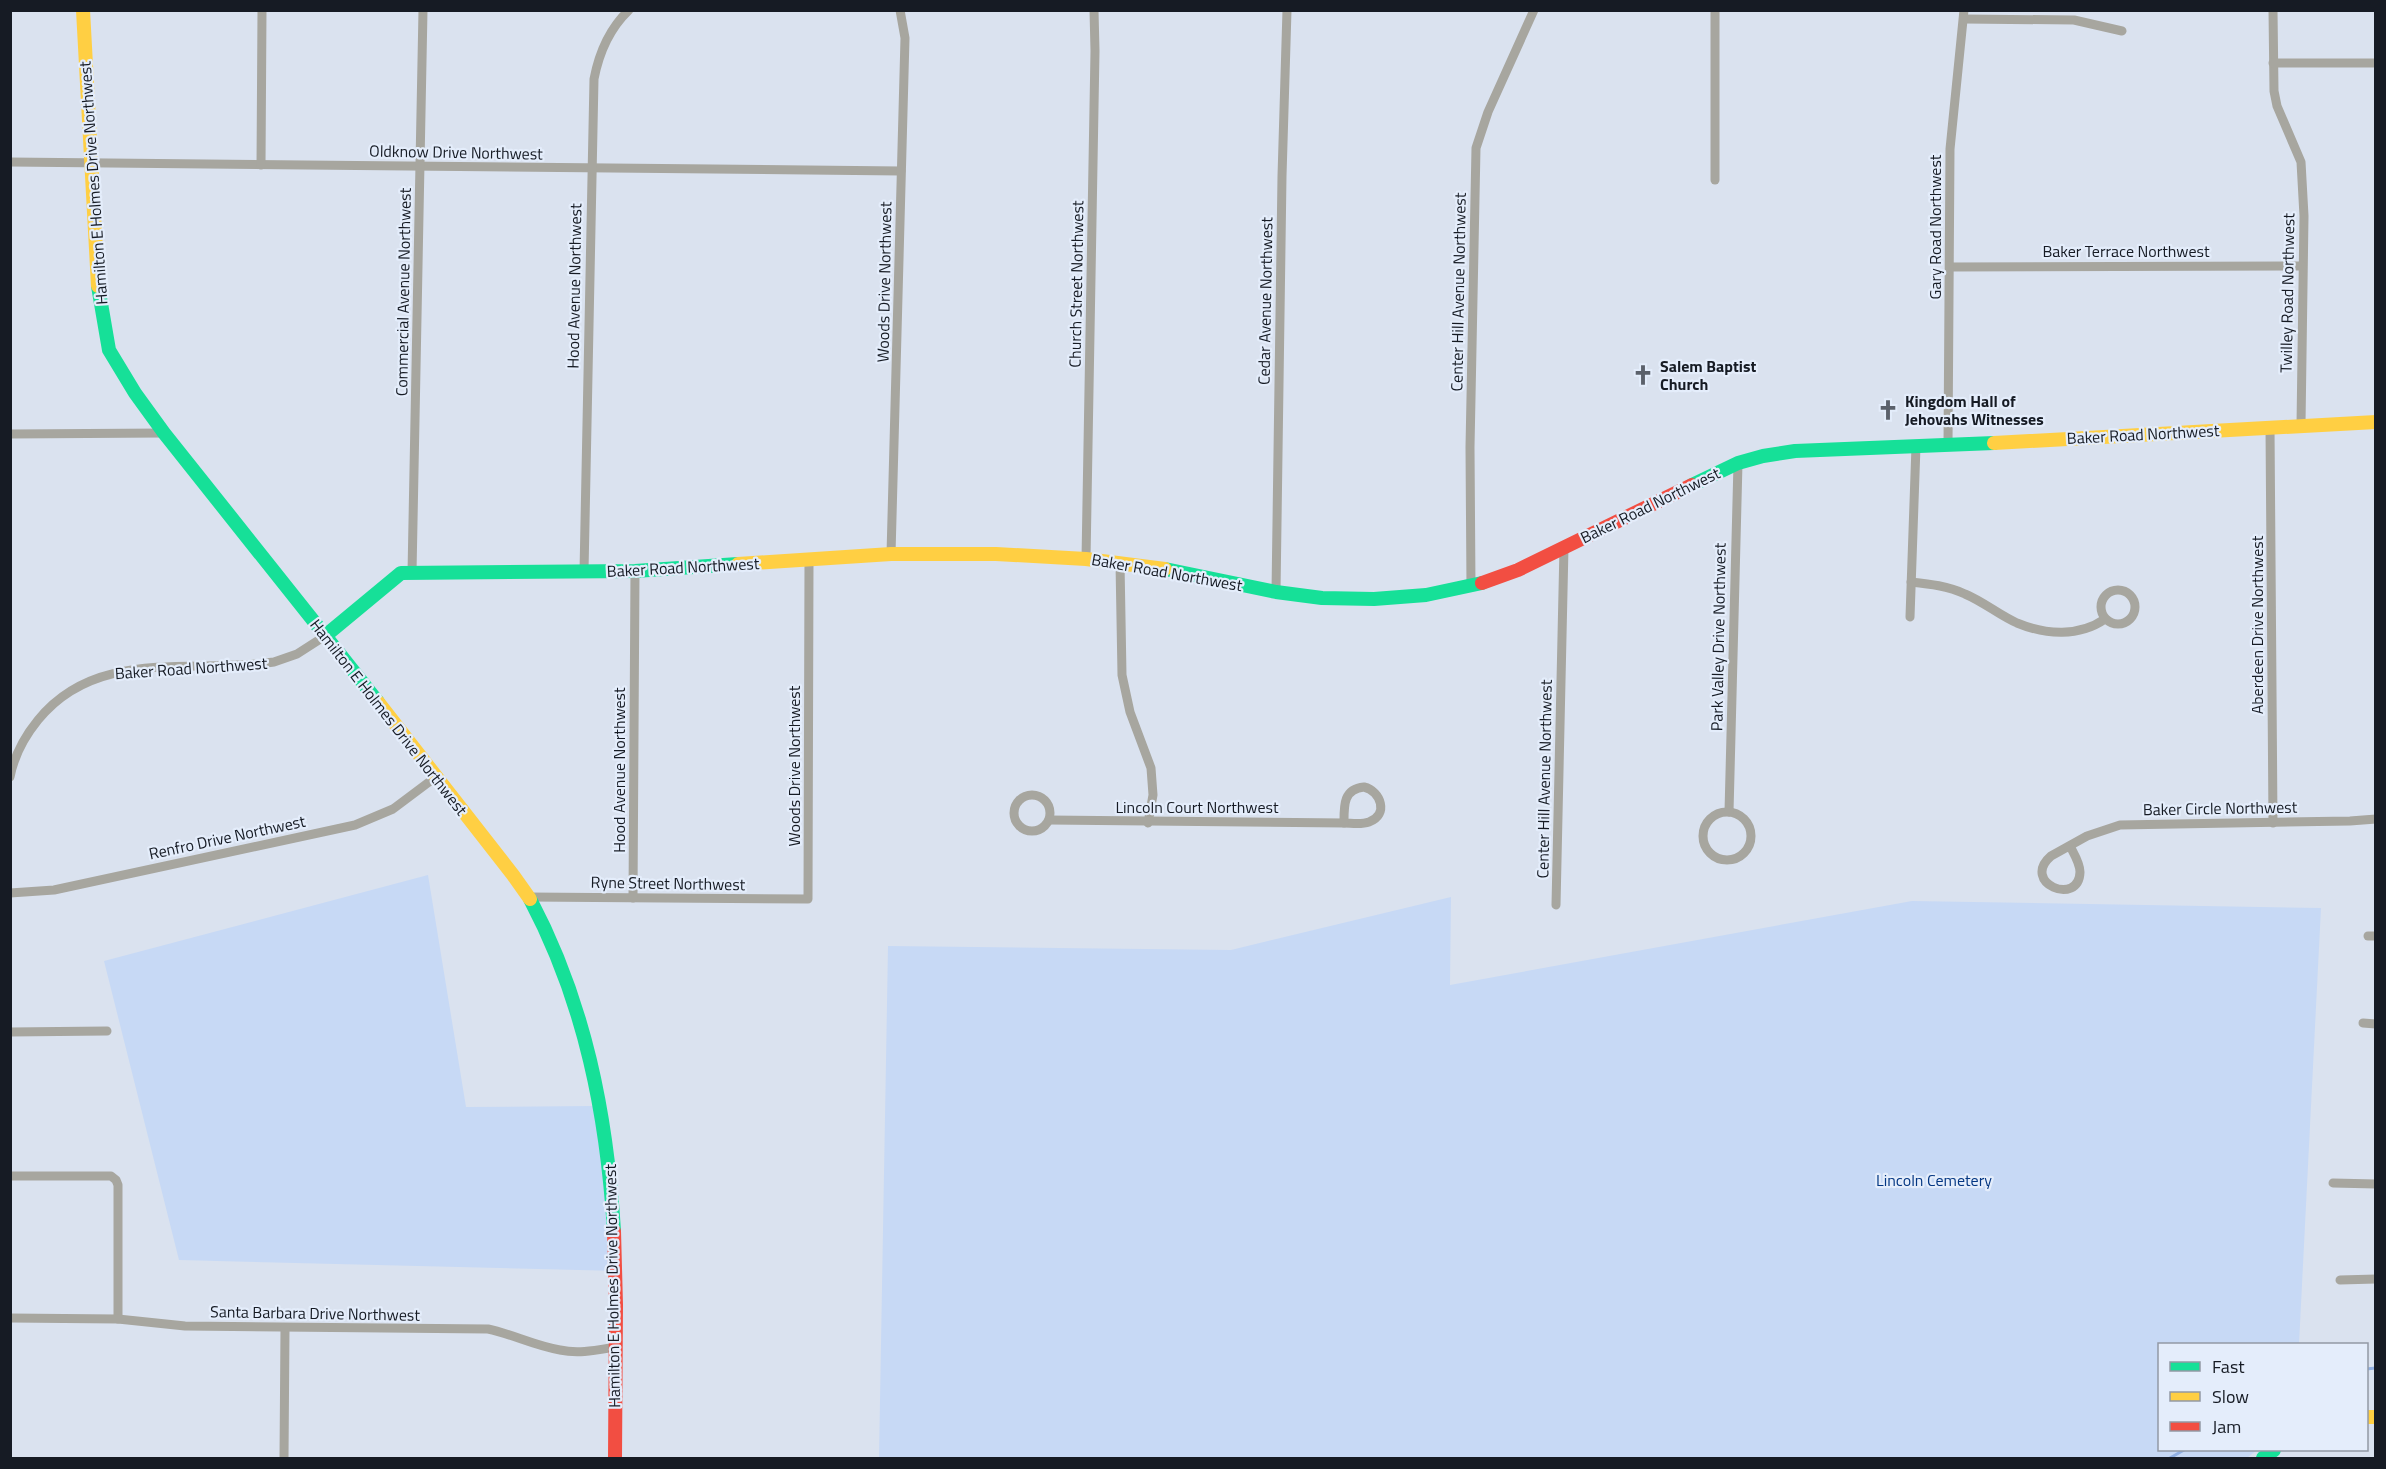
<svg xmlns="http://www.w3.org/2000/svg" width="2386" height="1469" viewBox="0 0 2386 1469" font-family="'Titillium Web',sans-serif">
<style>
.green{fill:#c7d9f5}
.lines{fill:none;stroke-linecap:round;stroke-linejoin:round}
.stream{stroke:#92b1e3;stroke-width:3}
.street{stroke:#a7a69f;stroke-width:9}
.fast{stroke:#16e098;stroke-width:14}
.slow{stroke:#ffcf43;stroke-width:14}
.jam{stroke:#f24e42;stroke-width:14}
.labels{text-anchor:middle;stroke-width:4.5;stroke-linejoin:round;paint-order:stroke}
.street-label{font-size:16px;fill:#161b24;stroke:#e4edfb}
.poi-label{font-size:16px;font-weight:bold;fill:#161b24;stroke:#e4edfb;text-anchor:start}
.park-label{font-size:16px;fill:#033682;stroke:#e4edfb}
</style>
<rect width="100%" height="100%" fill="#dae2ef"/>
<g class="green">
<polygon points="428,875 466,1107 594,1106 619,1271 179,1260 104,961"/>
<polygon points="1451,897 1450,985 1912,901 2321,908 2299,1344 2160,1344 2160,1450 2257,1450 2247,1458 879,1458 888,946 1231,950"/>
</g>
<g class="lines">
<g class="stream">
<polyline points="2366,1369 2376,1368"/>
<polyline points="2170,1458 2184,1450"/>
</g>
<g class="street">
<polyline points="1715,10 1715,180"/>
<polyline points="2273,10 2274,91 2277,106 2301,162 2304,216 2301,425"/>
<polyline points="1964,19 2074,20 2122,31"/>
<polyline points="2273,63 2376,63"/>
<polyline points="10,162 901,171"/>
<polyline points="261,165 262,10"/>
<polyline points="1950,267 2302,266"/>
<polyline points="2270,427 2273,823"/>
<polyline points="10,434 164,433"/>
<polyline points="1948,445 1950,149 1964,10"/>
<polyline points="891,554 905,38 900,10"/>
<polyline points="1086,559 1095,51 1094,10"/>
<polyline points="1120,563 1122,675 1130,712 1151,768 1153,795 1148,823"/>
<path d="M584 572 594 79C599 53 609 29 629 10"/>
<polyline points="412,573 423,10"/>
<path d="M1911 582C1930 584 1948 586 1965 594 1984 602 1999 615 2017 623 2046 635 2079 637 2105 619"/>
<polyline points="1471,587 1470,447 1476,148 1488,112 1534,10"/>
<circle cx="2118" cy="607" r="17"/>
<polyline points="1276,592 1282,176 1287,10"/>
<polyline points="1910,617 1916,446"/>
<path d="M10 777C14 756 25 736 38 720 97 647 191 674 274 662L297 654 325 636"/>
<path d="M1364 787C1381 791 1389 815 1369 822 1361 825 1351 823 1344 823 1344 806 1343 789 1364 787Z"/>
<circle cx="1032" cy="813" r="18"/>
<circle cx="1727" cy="836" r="24"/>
<polyline points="1729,812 1738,463"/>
<polyline points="1049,820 1344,823"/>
<path d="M2070 846C2074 854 2080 863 2080 872 2079 907 2020 883 2051 856L2087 836 2120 825 2350 821 2376 819"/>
<polyline points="10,893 54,890 355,825 393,809 437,776"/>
<polyline points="528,897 808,899 809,560"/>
<polyline points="633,898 635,571"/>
<polyline points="1556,905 1564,547"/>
<polyline points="2368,936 2376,936"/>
<polyline points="2363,1023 2376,1024"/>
<polyline points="10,1032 107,1031"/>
<polyline points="10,1176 111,1176 116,1180 118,1185 118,1319"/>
<polyline points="2333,1183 2376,1184"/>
<polyline points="2340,1280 2376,1279"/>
<path d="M10 1318 118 1319 185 1326 488 1329C512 1334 535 1346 560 1350 579 1354 597 1350 616 1347"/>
<polyline points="284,1458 285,1328"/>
</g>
<g class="fast">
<polyline points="98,286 109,350 135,393 164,433 378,702"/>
<polyline points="1692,485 1738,463 1763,456 1795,451 1994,443"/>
<polyline points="1165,569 1276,592 1322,598 1374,599 1426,595 1482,583"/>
<polyline points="325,636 401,573 635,571 738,564"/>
<path d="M530 899C585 1003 607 1115 614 1231"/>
<polyline points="2263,1458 2274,1450"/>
</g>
<g class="slow">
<polyline points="83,10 98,286"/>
<polyline points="1994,443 2376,422"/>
<polyline points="738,564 891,554 996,554 1086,559 1165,569"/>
<polyline points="378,702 513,875 530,899"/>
<polyline points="2366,1417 2376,1417"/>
</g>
<g class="jam">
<polyline points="1482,583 1518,570 1692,485"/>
<polyline points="614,1231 616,1305 615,1458"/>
</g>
</g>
<defs>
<g id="church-bare" transform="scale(1.62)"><path d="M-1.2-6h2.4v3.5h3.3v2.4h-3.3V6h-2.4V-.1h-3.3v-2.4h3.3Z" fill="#5b616b" stroke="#e4edfb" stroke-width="2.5" paint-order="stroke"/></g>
</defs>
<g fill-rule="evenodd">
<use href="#church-bare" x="1643" y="375"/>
<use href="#church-bare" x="1888" y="410"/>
</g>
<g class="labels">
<g class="street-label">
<text transform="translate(456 152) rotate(1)" y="6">Oldknow Drive Northwest</text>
<text transform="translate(93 183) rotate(-94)" y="6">Hamilton E Holmes Drive Northwest</text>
<text transform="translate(1935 227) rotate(-90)" y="6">Gary Road Northwest</text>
<text x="2126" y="257">Baker Terrace Northwest</text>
<text transform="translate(884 282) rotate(-89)" y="6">Woods Drive Northwest</text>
<text transform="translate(1076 284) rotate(-89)" y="6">Church Street Northwest</text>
<text transform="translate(574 286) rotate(-89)" y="6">Hood Avenue Northwest</text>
<text transform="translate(403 292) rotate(-89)" y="6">Commercial Avenue Northwest</text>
<text transform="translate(1458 292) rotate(-89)" y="6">Center Hill Avenue Northwest</text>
<text transform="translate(2287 293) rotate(-89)" y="6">Twilley Road Northwest</text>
<text transform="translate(1265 301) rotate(-89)" y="6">Cedar Avenue Northwest</text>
<text transform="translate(2143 434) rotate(-3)" y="6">Baker Road Northwest</text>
<text transform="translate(1650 505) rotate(-26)" y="6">Baker Road Northwest</text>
<text transform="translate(683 567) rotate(-3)" y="6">Baker Road Northwest</text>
<text transform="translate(1167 572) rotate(10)" y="6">Baker Road Northwest</text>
<text transform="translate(2257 625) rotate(-90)" y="6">Aberdeen Drive Northwest</text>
<text transform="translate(1718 637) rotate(-89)" y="6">Park Valley Drive Northwest</text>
<text transform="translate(191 668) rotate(-4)" y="6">Baker Road Northwest</text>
<text transform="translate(389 717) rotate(52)" y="6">Hamilton E Holmes Drive Northwest</text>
<text transform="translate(794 766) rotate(-90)" y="6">Woods Drive Northwest</text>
<text transform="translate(619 770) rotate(-90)" y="6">Hood Avenue Northwest</text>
<text transform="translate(1544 779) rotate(-89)" y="6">Center Hill Avenue Northwest</text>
<text x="1197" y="813">Lincoln Court Northwest</text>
<text transform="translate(2220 808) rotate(-1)" y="6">Baker Circle Northwest</text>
<text transform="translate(227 837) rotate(-12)" y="6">Renfro Drive Northwest</text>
<text transform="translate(668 883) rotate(1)" y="6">Ryne Street Northwest</text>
<text transform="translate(612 1286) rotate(-91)" y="6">Hamilton E Holmes Drive Northwest</text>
<text transform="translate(315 1313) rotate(1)" y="6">Santa Barbara Drive Northwest</text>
</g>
<g class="poi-label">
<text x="1660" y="372">Salem Baptist<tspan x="1660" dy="18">Church</tspan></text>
<text x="1905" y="407">Kingdom Hall of<tspan x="1905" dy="18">Jehovahs Witnesses</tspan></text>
</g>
<g class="park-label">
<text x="1934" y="1186">Lincoln Cemetery</text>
</g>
</g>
<rect width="2386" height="1469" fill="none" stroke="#161b24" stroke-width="24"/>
<rect x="2158" y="1343" width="210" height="108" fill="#e4edfb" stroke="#9299a5" stroke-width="1.5"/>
<rect x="2170" y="1362" width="30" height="9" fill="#16e098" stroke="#9299a5" stroke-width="1.5"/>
<text x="2212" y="1373" font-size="18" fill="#161b24">Fast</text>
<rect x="2170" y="1392" width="30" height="9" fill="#ffcf43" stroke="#9299a5" stroke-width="1.5"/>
<text x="2212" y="1403" font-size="18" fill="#161b24">Slow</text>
<rect x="2170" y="1422" width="30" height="9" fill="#f24e42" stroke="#9299a5" stroke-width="1.5"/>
<text x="2212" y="1433" font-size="18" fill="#161b24">Jam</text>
</svg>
